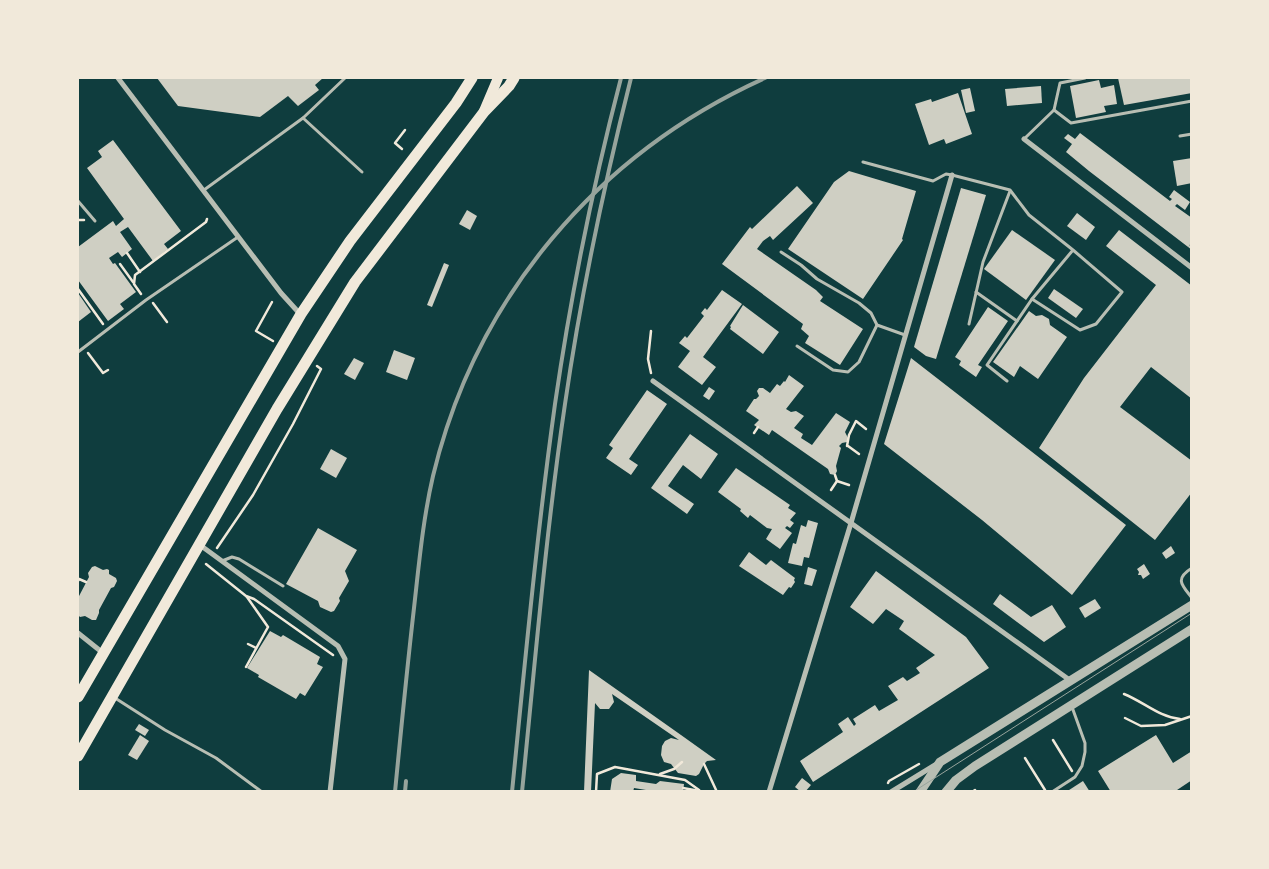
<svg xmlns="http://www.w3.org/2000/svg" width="1269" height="869" viewBox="0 0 1269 869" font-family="Mulish,sans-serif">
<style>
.building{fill:#cfcfc3}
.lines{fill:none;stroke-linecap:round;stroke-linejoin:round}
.path{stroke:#f1e9da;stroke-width:2.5}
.service{stroke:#b8beb3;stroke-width:3}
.minor{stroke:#b8beb3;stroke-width:5}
.tertiary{stroke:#b8beb3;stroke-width:9}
.secondary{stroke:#f1e9da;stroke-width:10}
.primary{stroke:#f1e9da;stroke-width:11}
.tram{stroke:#97a49c;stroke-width:1}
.rail{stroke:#97a49c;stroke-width:4}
</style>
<rect width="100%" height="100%" fill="#0f3d3e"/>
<g class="building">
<polygon points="157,78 323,78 315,85 319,90 298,106 288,96 260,117 178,106"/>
<polygon points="1118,78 1192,78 1192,93 1124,105"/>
<polygon points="1099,80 1101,88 1114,85 1117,104 1104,106 1106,112 1076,118 1070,86"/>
<polygon points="1041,86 1042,103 1007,106 1005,89"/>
<polygon points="970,88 975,111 966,113 961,90"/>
<polygon points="958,93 972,134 946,144 944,139 929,145 915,104 931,99 932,102"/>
<polygon points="1080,133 1170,201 1172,199 1169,197 1174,190 1190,202 1185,210 1177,204 1175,206 1192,218 1192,242 1188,247 1192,243 1192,250 1089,171 1066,152 1072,144 1064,138 1068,134 1075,139"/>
<polygon points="113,140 181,231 164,244 168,249 153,261 128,227 120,232 132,249 122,257 118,252 109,258 113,264 115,263 136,292 120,304 124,309 108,321 78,280 78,247 113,221 116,226 124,219 87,168 102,157 98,151"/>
<polygon points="1192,158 1192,183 1177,186 1173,161"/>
<polygon points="849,171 916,191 902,239 903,240 863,299 788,249 834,182"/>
<polygon points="797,186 813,203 773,240 770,236 763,241 757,249 816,290 823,297 820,301 863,329 840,365 805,343 809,336 801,329 803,324 722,264 750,227 752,229"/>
<polygon points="961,188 986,195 936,359 926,356 914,347"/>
<polygon points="467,210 477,216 470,230 459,224"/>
<polygon points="1077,213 1095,227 1086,240 1067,226"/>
<polygon points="1012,230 1055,260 1026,300 984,269"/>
<polygon points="1119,230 1192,286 1192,399 1151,367 1120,407 1192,461 1192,492 1155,540 1039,448 1084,378 1156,285 1106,246"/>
<polygon points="444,263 449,265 432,307 427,305"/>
<polygon points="1054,289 1083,309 1076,318 1048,298"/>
<polygon points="722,290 742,304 703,357 716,367 702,385 678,367 690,351 679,343 685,336 687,338 704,316 701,313 705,308 707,310"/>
<polygon points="78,293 91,312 78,322"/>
<polygon points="743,305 779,332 763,354 730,329 731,327 730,326"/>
<polygon points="988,307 1008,321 978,365 982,367 976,377 959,365 961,361 955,357"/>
<polygon points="1029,311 1036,316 1042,315 1049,319 1050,325 1067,337 1038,379 1020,366 1014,377 993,362"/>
<polygon points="394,350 415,358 407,380 386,372"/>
<polygon points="354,358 364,363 355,380 344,374"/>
<polygon points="911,358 1126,525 1072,595 982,520 884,444"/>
<polygon points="789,375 804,386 786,409 791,412 796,411 804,416 794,428 803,434 801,438 812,445 836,413 850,422 845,432 848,438 847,442 842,443 839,446 841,448 836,466 837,471 835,475 830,474 828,469 772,430 769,435 754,425 759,420 746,411 754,399 756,399 759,396 757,391 759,388 763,388 770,393 777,384 780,386 784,381 785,382"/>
<polygon points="709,387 715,391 709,400 703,396"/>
<polygon points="647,390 667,404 629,459 638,465 631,475 606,458 613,448 609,445"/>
<polygon points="690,434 718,454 701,479 683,465 668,486 694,504 687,514 651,488"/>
<polygon points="331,449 347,458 336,478 320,469"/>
<polygon points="736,468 790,505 788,508 796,513 790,520 794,523 790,528 787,526 785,528 792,533 780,549 766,539 772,529 767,528 750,515 748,518 740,511 741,509 718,492"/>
<polygon points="808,520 818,523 809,558 804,557 802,566 788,563 793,543 796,544 801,525 806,527"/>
<polygon points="318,528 357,550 345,571 349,581 339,598 340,601 334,611 331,612 320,607 318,601 286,584"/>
<polygon points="1171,546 1175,553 1166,559 1162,553"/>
<polygon points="749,552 766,565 771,560 795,578 794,580 795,582 791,588 789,587 783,595 739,566"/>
<polygon points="1144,564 1150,574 1143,579 1141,575 1138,575 1139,572 1137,569"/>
<polygon points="95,566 103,570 107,569 109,570 109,574 116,578 117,581 114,587 111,588 99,610 99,613 96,620 92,620 85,616 80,617 78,615 78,598 89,577 88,573 92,567"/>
<polygon points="808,567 817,570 812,586 804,584"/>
<polygon points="876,571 966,637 989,668 813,782 800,761 843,732 838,724 848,717 854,726 856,724 853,719 875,705 879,711 898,700 888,686 903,677 907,681 920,673 916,668 935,655 899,629 904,621 886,609 873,624 850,607"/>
<polygon points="1000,594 1031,617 1052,605 1066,627 1044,642 993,604"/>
<polygon points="1095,599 1101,608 1085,618 1079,608"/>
<polygon points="270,631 281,637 283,635 320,657 317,664 323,667 305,696 300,693 296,699 258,677 259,675 247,668"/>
<polygon points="589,670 681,735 716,760 707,761 704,764 699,774 696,776 678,773 671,764 664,762 661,755 662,746 665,741 671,738 679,740 612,694 614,702 609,709 600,709 595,703 591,792 584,792"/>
<polygon points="139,724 149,730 145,736 135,730"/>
<polygon points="140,735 149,741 137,760 128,755"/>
<polygon points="1156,735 1173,763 1192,751 1192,780 1174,792 1111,792 1098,771"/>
<polygon points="621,773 636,775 636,781 656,784 660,781 684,784 683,792 645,792 646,790 634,788 633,792 610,792 612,779"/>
<polygon points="802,778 811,785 805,792 801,792 795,787"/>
<polygon points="1083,781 1090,792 1066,792"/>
</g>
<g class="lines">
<g class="path">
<polyline points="402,149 395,143 405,130"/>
<polyline points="78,220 84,220"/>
<polyline points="127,253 140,272"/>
<polyline points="120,264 133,282"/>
<polyline points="78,289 103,324"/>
<polyline points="141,294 134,284 135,275 206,222 207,219"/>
<polyline points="272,302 256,331 273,341"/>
<polyline points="153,303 167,322"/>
<polyline points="88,353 103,373 108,370"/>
<polyline points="651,373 648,359 651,331"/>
<polyline points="754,433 758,427"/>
<polyline points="847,446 849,435 856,421 866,429"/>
<polyline points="848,446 859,454"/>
<polyline points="837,481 849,485"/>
<polyline points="831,490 837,481 835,475"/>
<polyline points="217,548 253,495 293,424 321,369 317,366"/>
<polyline points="206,564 246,596 254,599 333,655"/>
<polyline points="78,581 79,579 86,582"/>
<polyline points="248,644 256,648"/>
<polyline points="246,667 268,627 247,597"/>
<path d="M1124 694C1144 702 1159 717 1180 719"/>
<polyline points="1125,718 1141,726 1165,725 1192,716"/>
<polyline points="1053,740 1072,771"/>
<polyline points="1025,758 1045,790"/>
<polyline points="704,764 717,792"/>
<polyline points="660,774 674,769 682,762"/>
<polyline points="888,783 889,781 919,764"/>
<polyline points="683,788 705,792"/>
<polyline points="596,792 597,774 615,767 685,780 699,790"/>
<polyline points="972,792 975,790 976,792"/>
</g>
<g class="service">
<polyline points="1054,110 1060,83 1085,78"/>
<polyline points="303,118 362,172"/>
<polyline points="1180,136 1192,134"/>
<polyline points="1024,139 1054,110 1071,123 1192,101"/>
<polyline points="863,162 933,181 946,174 952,175 1010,190 1029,215 1073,250 1122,292 1096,324 1080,330 1032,299 1073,250"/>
<polyline points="204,190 303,118 345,78"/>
<polyline points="78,201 95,221"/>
<polyline points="781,252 801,265 817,279 859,303 871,313 877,325 905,335"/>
<polyline points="976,292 1017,321"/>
<polyline points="969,324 983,262 1010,191"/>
<polyline points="797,346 833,370 848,372 859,362 877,325"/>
<polyline points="78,352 146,300 238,237"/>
<polyline points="1007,381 987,365 1032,299"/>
<polyline points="222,561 232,557 239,559 283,586"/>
<path d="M1192 568C1174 579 1182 585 1192 598"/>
<polyline points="115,698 165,730 216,758 262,792"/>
<polyline points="1052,792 1075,777 1082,766 1085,752 1085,743 1072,707"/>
</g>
<g class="minor">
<polyline points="118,78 281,293 300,314"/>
<polyline points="1024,139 1192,268"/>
<polyline points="653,381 1071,681"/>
<polyline points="200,545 338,646 345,659 330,792"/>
<polyline points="78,633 103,653"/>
<polyline points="769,792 851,523 952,175"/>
<polyline points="891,792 935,765"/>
</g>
<g class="tertiary">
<polyline points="920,792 940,762 1192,605"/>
<polyline points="946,792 956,780 975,766 1192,629"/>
</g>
<polyline class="secondary" points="484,111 498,78"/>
<g class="primary">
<polyline points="78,697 301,314 350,241 456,103 472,78"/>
<polyline points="78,756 277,409 355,282 484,112 509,86 514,78"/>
</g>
<polyline class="tram" points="913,792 1192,613"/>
<g class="rail">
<path d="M395 792C401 730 407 669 414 608 419 564 423 519 433 476 476 297 597 154 765 78"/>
<polyline points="405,792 406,781"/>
<path d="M512 792C525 662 537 533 555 404 571 294 593 185 621 78"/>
<path d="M522 792C535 662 546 532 565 404 581 294 604 185 631 78"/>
</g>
</g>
<rect width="1269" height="869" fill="none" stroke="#f1e9da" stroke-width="158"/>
</svg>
